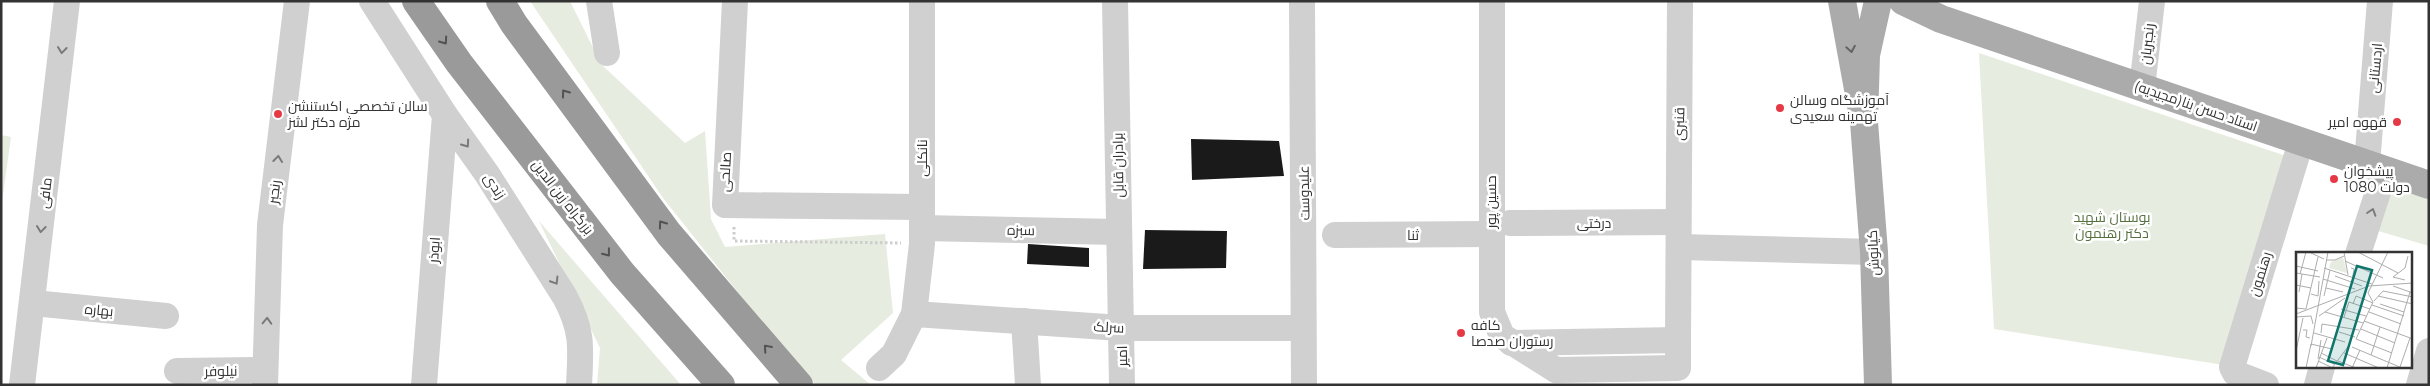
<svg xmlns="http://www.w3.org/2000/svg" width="2430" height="386" viewBox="0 0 2430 386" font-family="Montserrat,Cairo,sans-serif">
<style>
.green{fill:#e6ecdf}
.building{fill:#1a1a1a}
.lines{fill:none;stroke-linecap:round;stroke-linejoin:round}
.path{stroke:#cdcdcd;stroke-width:3;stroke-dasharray:2.5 2.5;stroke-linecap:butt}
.minor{stroke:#d0d0d0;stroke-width:26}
.major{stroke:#ababab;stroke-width:28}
.highway{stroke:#9a9a9a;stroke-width:28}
.oneway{stroke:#525252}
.oneway2{stroke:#636363}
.oneway3{stroke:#7a7a7a}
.poi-dot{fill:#e63946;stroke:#fff;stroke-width:2}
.labels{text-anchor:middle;stroke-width:5;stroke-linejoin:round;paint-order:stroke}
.street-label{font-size:14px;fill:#333;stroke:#fff}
.poi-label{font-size:14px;fill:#333;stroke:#fff;text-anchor:start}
.park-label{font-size:14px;fill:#56703f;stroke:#fff}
.inset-road{fill:none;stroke:#adadad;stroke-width:1}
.view{fill:#0f766e;fill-opacity:0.15;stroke:#0f766e;stroke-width:2.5}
.inset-edge{fill:none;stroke:#333;stroke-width:2.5}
</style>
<rect width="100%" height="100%" fill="#fff"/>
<g class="green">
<polygon points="530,1 570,1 601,64 685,143 705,131 711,219 725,247 885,234 893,313 841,360 871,385 816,385 798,368 663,198"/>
<polygon points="1979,53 2286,156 2224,365 1994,329"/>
<polygon points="1,135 11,137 1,209"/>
<polygon points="2388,187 2429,199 2429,246 2375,230"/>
<polygon points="539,221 681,385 597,385 600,348"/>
</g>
<g class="building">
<polygon points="1191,139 1279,141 1284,176 1192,180"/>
<polygon points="1145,230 1227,231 1226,268 1143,269"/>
<polygon points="1028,244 1089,248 1089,267 1027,264"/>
</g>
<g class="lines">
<polyline class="path" points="734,227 734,241 901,243"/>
<g class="minor">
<path d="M372 1 445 115 487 174 565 297C583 331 581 347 579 385"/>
<polyline points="599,1 607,53"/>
<polyline points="735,1 725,205 922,207"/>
<polyline points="1115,1 1122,385"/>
<polyline points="1302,1 1304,385"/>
<polyline points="1492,1 1492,312 1502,336 1556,370"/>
<polyline points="2142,88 2152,1"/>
<polyline points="2367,164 2380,1"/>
<polyline points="1510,223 1678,222"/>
<polyline points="922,228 1119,232"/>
<polyline points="1335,235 1491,234"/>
<polyline points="1679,247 1874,252"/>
<polyline points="2358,254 2385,170"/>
<polyline points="33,303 166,316"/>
<polyline points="914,314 1121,328 1303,328"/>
<polyline points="1024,321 1028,385"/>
<polyline points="1678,340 1680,1"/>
<polyline points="1511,343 1678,340 1678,368 1556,370"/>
<polyline points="879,368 894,354 914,314 922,244 922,1"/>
<polyline points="177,371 265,370"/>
<polyline points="22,385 67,1"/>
<polyline points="265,385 270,225 297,1"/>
<polyline points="424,385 445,115"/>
<polyline points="2266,385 2235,373 2232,367 2301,142"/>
<polyline points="2317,385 2322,367"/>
<polyline points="2419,385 2429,351"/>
</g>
<g class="major">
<polyline points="1842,1 1864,122 1866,55 1878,1"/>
<polyline points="1903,1 1941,19 2429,185"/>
<polyline points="1864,122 1874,252 1878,385"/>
</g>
<g class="highway">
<polyline points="416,1 459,63 622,273 721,385"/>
<polyline points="500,1 514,24 669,234 799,385"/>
</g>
</g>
<defs><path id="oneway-chevron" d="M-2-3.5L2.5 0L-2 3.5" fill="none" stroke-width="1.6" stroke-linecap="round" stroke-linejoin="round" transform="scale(1.25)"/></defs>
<g class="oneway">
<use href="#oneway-chevron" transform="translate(444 41) rotate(55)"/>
<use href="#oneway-chevron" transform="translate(565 93) rotate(-126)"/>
<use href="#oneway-chevron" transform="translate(662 224) rotate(-126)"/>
<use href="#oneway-chevron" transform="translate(607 253) rotate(52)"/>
<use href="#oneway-chevron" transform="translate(767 348) rotate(-131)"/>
</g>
<use class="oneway2" href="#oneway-chevron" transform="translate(1851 49) rotate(80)"/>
<g class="oneway3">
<use href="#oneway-chevron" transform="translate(62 50) rotate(97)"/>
<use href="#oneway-chevron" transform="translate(466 144) rotate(55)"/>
<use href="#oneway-chevron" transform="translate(278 159) rotate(-83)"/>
<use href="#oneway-chevron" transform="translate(2372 212) rotate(-72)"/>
<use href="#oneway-chevron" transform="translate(41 229) rotate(97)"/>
<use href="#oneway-chevron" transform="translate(555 281) rotate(58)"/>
<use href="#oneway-chevron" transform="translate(267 321) rotate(-88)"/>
</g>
<g class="poi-dot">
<circle cx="1780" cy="108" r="5"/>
<circle cx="278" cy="114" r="5"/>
<circle cx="2397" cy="122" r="5"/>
<circle cx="2334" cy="179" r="5"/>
<circle cx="1461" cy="333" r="5"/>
</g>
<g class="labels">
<g class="street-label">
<text transform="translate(2147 44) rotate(-84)" y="5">رنجبریان</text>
<text transform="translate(2375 68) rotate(-85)" y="5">اردستانی</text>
<text transform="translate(2196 106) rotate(19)" y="5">استاد حسن بنا(مجیدیه)</text>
<text transform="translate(1679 124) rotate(-89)" y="5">قنبری</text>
<text transform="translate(922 158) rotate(-90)" y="5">نانکلی</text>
<text transform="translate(1118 165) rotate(-91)" y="5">برادران قابل</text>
<text transform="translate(725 172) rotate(-87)" y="5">صالحی</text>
<text transform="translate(495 186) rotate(57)" y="5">زندی</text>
<text transform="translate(274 192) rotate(-83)" y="5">رنجبر</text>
<text transform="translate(45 193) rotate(-83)" y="5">مافی</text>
<text transform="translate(1304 193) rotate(-91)" y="5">علیدوست</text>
<text transform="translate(563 197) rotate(52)" y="5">بزرگراه زین الدین</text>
<text transform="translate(1491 202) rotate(-90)" y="5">حسین پور</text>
<text x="1594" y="228">درختی</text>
<text transform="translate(1021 230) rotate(1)" y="5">سبزه</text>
<text x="1413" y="240">ثنا</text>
<text transform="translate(434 250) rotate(-86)" y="5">ابوذر</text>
<text transform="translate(1873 253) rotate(-93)" y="5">کیانوش</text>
<text transform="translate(2260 274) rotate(-73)" y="5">رهنمون</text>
<text transform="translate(99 310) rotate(5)" y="5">بهاره</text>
<text transform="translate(1109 327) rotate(3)" y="5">سرلک</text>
<text transform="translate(1122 356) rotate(-91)" y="5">امیر</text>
<text transform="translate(221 371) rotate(-1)" y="5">نیلوفر</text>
</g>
<g class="poi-label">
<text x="1790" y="105">آموزشگاه وسالن<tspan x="1790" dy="16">تهمینه سعیدی</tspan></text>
<text x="288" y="111">سالن تخصصی اکستنشن<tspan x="288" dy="16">مژه دکتر لشز</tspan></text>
<text x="2387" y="127" text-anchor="end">قهوه امیر</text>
<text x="2344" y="176">پیشخوان<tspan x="2344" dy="16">دولت 1080</tspan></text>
<text x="1471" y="330">کافه<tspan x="1471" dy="16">رستوران صدصا</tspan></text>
</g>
<g class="park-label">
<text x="2112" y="222">بوستان شهید<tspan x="2112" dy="16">دکتر رهنمون</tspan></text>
</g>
</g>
<g transform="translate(2296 252)">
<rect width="116" height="116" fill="#fff"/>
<path d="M47 5 51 21 33 16 35 10Z" fill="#e6ecdf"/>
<path class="inset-road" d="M13 0 28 7M48 0 52 23M62 0 102 21M30 8H39L48 4M49 9 87 26M0 14 22 19M28 16 76 32M55 16 58 17 56 29M0 21 24 25M4 22 10 0M39 24 66 34M27 27 59 37M109 28 97 25 109 16 112 4M0 33 15 36M97 34 117 41M30 36 47 40M3 40 6 22M15 42 22 44 23 29M28 44 34 18M82 44 117 52M78 49 87 39 117 45M53 50 74 57M57 52 60 44 77 51M84 52 108 60M76 53 108 64M0 56 10 57 22 5M45 57 70 64M29 60 67 71M73 60 105 72M0 62 73 34 117 31M23 64 49 46M0 65 15 64 17 72M48 65 53 50M68 69 117 87M65 77 99 91M7 78H11L10 85 14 86M43 80 59 85M18 81 49 90M25 81 26 72 63 78M60 87 96 101M60 87 77 50 72 41 92 0M15 92 36 97M15 94 32 0M56 95 106 116M0 99 7 66M25 101 41 109M48 101 83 116M75 103 84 75M23 105 38 112M22 107 25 88M22 109 37 116M42 109 60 116M104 115 114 86M10 116 15 92M20 116 31 86M36 116 54 92M56 116 64 98M91 116 114 40"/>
<path class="view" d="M61 14 76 18 47 113 32 109Z"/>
<rect width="116" height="116" class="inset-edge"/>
</g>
<rect width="2430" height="386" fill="none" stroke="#333333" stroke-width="5"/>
</svg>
